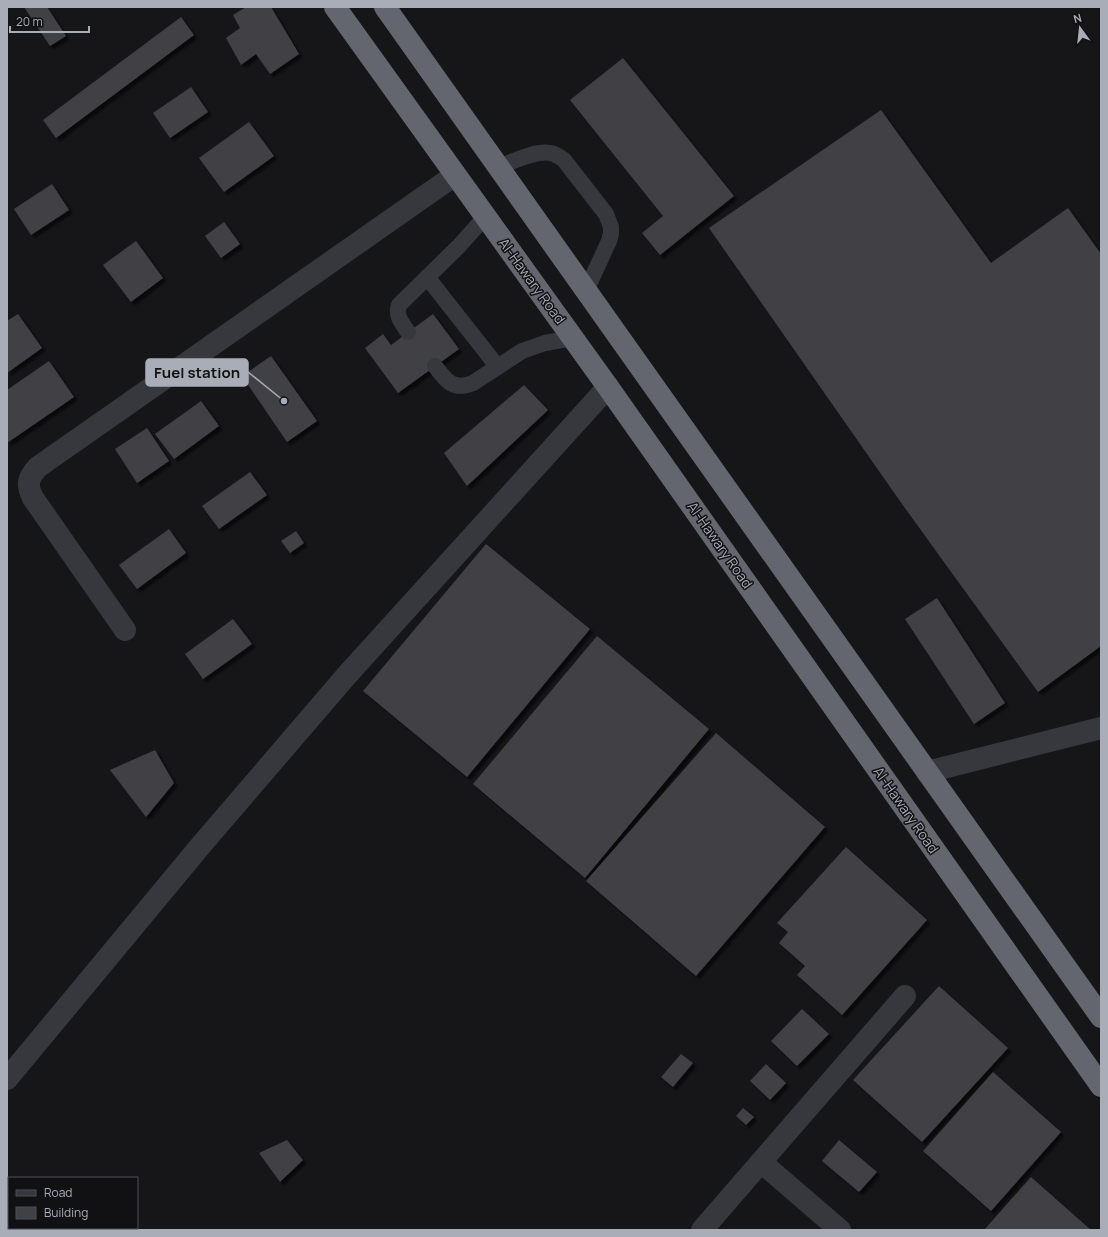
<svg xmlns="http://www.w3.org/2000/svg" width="1108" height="1237" viewBox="0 0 1108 1237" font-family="Manrope,sans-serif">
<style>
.building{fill:#404145;filter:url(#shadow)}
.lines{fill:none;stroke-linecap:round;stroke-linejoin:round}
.lane{stroke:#37383d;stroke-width:16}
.street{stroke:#37383d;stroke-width:22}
.highway{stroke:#63666e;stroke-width:22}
.labels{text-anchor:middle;stroke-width:3;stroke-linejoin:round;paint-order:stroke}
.street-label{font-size:14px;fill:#a8adb8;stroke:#111113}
.leader{fill:none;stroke:#a8adb8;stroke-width:1.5}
.callout-dot{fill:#a8adb8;stroke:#111113;stroke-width:1.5}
.callout{fill:#a8adb8;stroke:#a8adb8;stroke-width:1.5}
.callout-label{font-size:15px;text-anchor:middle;font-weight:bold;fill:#111}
</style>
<defs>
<filter id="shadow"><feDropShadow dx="3.5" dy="3.5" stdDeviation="1" flood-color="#0009"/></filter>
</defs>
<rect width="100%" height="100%" fill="#161618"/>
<g class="building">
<polygon points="24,7 47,7 66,36 50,46"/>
<polygon points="246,7 271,7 299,54 270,74 256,54 241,65 226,38 240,28 233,15"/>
<polygon points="181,17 194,35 56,138 43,120"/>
<polygon points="623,58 734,196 660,255 642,233 663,216 570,100"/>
<polygon points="191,87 208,112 170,138 153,113"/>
<polygon points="881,110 991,263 1068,208 1101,254 1101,646 1038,692 902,504 709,228"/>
<polygon points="249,122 274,156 224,192 199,158"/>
<polygon points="52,184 69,210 31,235 14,209"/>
<polygon points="224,222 240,244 221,258 205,236"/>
<polygon points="136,241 163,278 131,302 103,265"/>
<polygon points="18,314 42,348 7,373 7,321"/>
<polygon points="433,314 459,349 398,393 365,348 383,334 391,345"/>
<polygon points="271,356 317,421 287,442 242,376"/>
<polygon points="49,361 74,397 7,443 7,390"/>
<polygon points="524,385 548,410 467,486 444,453"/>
<polygon points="201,401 219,426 174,459 155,434"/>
<polygon points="147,428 169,461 137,483 115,449"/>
<polygon points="250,472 267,495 219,529 202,506"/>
<polygon points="169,529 186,553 137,589 119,565"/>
<polygon points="296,531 304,543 290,553 281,541"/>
<polygon points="486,544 590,629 467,777 363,691"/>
<polygon points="937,598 1005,703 974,724 905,619"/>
<polygon points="233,619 252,644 203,679 185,654"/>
<polygon points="597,636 709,729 585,878 473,784"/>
<polygon points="716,733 825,827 696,976 586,881"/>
<polygon points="155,750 174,783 146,817 110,770"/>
<polygon points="846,847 927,920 842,1015 797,975 805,966 779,943 788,932 777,923"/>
<polygon points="939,986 1008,1048 922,1142 853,1080"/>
<polygon points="802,1009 829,1034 797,1066 771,1041"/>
<polygon points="681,1054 693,1063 673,1087 661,1077"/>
<polygon points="766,1064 786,1083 770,1100 750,1081"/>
<polygon points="993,1072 1061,1132 991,1211 923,1151"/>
<polygon points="743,1108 754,1117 746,1125 736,1116"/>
<polygon points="287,1140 303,1160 280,1182 259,1153"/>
<polygon points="839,1140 877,1172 859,1192 822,1161"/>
<polygon points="1031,1177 1091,1230 984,1230"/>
</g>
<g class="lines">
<g class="lane">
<path d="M498 167C512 162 536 150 550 153 556 154 560 157 564 160L606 214 611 227V234L609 241 586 291"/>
<polyline points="427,277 497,366"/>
<path d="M408 332C402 323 395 316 399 305L459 246 485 217"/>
<path d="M435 366C446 381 453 391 473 383L522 351 545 343 573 338"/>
</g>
<g class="street">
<path d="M125 630 33 498C26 484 28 478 38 467L455 175"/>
<polyline points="927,772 1101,728"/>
<polyline points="7,1079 202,844 347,675 608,387"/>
<polyline points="761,1162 840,1230"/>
<polyline points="702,1230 905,996"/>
</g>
<g class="highway">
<polyline points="335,7 608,387 1101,1086"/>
<polyline points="385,7 1101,1017"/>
</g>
</g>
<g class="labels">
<g class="street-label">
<text transform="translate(532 281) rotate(54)" y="5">Al-Hawary Road</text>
<text transform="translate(720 545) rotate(55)" y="5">Al-Hawary Road</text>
<text transform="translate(906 810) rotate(55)" y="5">Al-Hawary Road</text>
</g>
</g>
<path class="leader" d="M284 401L248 372"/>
<circle class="callout-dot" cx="284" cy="401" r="4"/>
<rect class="callout" x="146" y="359" width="102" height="27" rx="4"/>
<g class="callout-label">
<text x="197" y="378">Fuel station</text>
</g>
<rect width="1108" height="1237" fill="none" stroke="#a8adb8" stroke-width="16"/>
<rect x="8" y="1177" width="130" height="52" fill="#111113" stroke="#4d4f55"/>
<rect x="16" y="1190" width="20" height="6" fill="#37383d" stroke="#4d4f55"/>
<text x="44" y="1197" font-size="12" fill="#a8adb8">Road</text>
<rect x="16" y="1207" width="20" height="12" fill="#404145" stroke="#4d4f55"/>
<text x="44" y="1217" font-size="12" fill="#a8adb8">Building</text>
<g transform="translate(1080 28) rotate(345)" stroke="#111113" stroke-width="3" paint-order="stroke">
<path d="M0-3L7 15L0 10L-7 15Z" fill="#a8adb8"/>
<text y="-6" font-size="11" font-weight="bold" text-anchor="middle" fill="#a8adb8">N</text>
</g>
<path d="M10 26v6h79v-6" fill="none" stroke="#a8adb8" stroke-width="2"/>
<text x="16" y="26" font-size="12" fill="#a8adb8" stroke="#111113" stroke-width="3" paint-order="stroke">20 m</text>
</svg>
